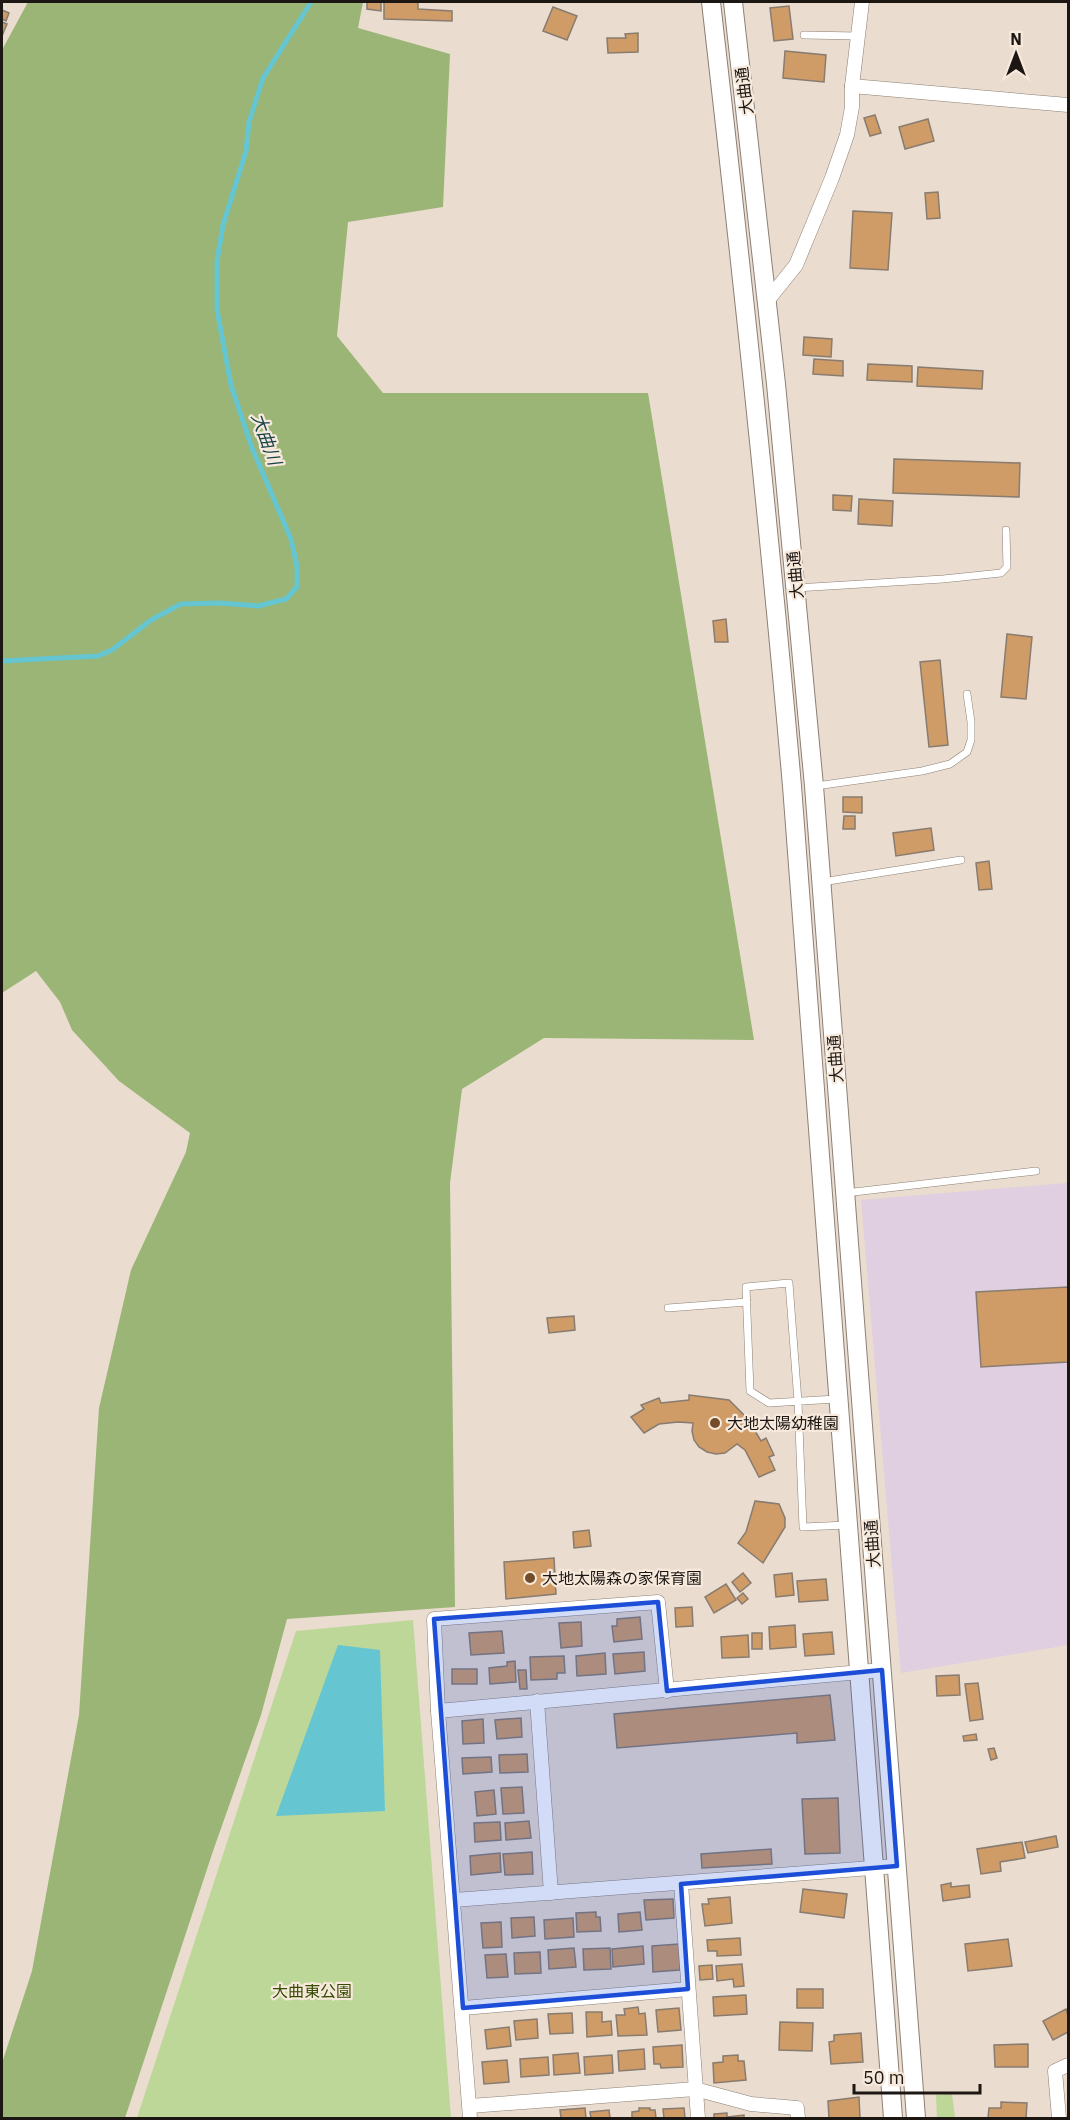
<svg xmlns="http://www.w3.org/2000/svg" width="1070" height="2120" viewBox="0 0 1070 2120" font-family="'IBM Plex Sans','Noto Sans JP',sans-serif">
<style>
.commercial{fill:#dfcfe1}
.green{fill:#bcd798}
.forest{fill:#9ab575}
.water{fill:#65c6d1}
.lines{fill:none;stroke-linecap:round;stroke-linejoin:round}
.stream{stroke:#65c6d1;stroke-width:5}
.building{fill:#cf9b67;stroke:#887c70;stroke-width:1.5}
.service-casing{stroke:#8c8074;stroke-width:8}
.minor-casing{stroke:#8c8074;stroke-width:15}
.tertiary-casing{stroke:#8c8074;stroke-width:20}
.service{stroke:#fff;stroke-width:7}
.minor{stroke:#fff;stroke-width:14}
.tertiary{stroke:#fff;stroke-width:18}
.marked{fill:#1d4ed8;fill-opacity:0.2;stroke:#1d4ed8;stroke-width:4.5;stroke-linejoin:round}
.poi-dot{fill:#734c29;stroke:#f7e9dc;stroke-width:2}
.labels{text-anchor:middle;stroke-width:4.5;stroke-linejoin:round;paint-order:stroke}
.street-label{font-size:16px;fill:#1c1713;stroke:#f7e9dc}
.poi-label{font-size:16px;fill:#1c1713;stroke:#f7e9dc;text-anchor:start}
.park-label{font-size:16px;fill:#354c02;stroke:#f7e9dc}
.water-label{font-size:18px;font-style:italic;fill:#18454a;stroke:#f7e9dc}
</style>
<rect width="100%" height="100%" fill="#eadccf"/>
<polygon class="commercial" points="1068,1183 1068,1645 901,1673 861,1200"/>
<g class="green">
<polygon points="413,1620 451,2118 137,2118 296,1631"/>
<polygon points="952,2094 955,2118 937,2118 936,2095"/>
</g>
<polygon class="forest" points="28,2 363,2 358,28 450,54 443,207 348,222 337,336 383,393 648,393 754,1040 544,1038 462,1089 450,1183 455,1607 287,1619 261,1715 213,1851 125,2118 2,2118 2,2063 32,1971 79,1715 99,1408 131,1270 186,1152 190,1133 119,1081 72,1030 60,1002 36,971 2,993 2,50"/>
<polygon class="water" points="338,1645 380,1650 385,1811 276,1816"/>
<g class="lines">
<polyline class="stream" points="2,661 98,656 112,650 151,620 181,604 219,603 258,606 286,599 297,587 297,566 291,539 252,448 231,385 217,310 217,261 223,225 246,151 249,122 263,78 311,2"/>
</g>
<g class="building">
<polygon points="367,2 381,2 381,11 367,9"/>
<polygon points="384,2 418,2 418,9 452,11 452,21 384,19"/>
<polygon points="789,6 793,39 774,41 770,8"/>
<polygon points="553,7 577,16 567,40 543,31"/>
<polygon points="2,10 9,13 6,21 2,19"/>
<polygon points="2,22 7,24 2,36"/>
<polygon points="638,33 638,52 608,53 607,38 626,38 625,34"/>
<polygon points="785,51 826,55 824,82 783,78"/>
<polygon points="875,115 881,133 870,136 864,118"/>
<polygon points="928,119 934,141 905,149 899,127"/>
<polygon points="938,192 940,218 927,219 925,193"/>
<polygon points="853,211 892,213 888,270 850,268"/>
<polygon points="804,337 832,339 831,357 803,355"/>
<polygon points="814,359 843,361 843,376 813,374"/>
<polygon points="868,364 912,366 912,382 867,380"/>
<polygon points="918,367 983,371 982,389 917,386"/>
<polygon points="894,459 1020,463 1019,497 893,493"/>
<polygon points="833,495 852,496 851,511 833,510"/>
<polygon points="859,499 893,501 892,526 858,524"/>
<polygon points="726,619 728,642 715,642 713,621"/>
<polygon points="1007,634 1032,637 1026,699 1001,697"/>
<polygon points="940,660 948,745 929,747 920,662"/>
<polygon points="843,797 862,797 862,813 843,812"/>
<polygon points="844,816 855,816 855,829 843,829"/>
<polygon points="931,828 934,850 896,856 893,833"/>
<polygon points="989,861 992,889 979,890 976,863"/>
<polygon points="1068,1287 1068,1362 981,1367 976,1292"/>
<polygon points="574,1316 575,1330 549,1333 547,1318"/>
<polygon points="689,1395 729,1400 748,1419 761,1441 766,1438 774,1455 769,1457 775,1470 759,1477 745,1450 737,1444 725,1453 716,1454 707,1452 699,1447 694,1440 692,1431 693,1423 678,1422 659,1424 644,1433 631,1417 644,1409 641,1405 659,1398 661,1403 689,1400"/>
<polygon points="755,1501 779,1504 785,1518 785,1527 763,1563 738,1543 746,1532"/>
<polygon points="589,1530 591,1546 574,1548 573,1532"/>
<polygon points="554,1558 556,1594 506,1599 504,1562"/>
<polygon points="743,1573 751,1583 740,1592 732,1582"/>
<polygon points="792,1573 794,1595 776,1597 774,1575"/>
<polygon points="826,1579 828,1600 799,1602 797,1581"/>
<polygon points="726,1584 736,1600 714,1613 705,1597"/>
<polygon points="743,1593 748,1599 742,1604 737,1598"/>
<polygon points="692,1607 693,1626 676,1627 675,1608"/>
<polygon points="640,1617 642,1639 614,1642 612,1626 617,1626 617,1619"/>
<polygon points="581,1622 582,1646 561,1648 559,1623"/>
<polygon points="795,1625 796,1647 770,1649 769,1627"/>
<polygon points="502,1631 504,1653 471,1655 469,1633"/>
<polygon points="832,1632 834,1654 805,1656 803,1634"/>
<rect x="752" y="1633" width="10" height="16"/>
<polygon points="748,1635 749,1657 722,1658 721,1637"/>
<polygon points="644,1652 645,1671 615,1674 613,1654"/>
<polygon points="605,1653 606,1674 577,1676 576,1656"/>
<polygon points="564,1656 565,1673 557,1673 557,1679 531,1680 530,1657"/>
<polygon points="515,1661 516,1682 490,1684 489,1668 507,1666 507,1662"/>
<rect x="452" y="1669" width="25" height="15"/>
<polygon points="518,1670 526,1670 527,1689 520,1689"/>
<polygon points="959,1675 960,1695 937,1696 936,1676"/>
<polygon points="978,1683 983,1719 970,1721 965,1684"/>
<polygon points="830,1695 835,1740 797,1743 797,1733 617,1748 614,1714"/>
<polygon points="521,1718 522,1737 497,1739 495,1720"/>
<polygon points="483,1719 484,1743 463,1744 462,1721"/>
<polygon points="976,1734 977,1740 964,1741 963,1736"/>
<polygon points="994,1748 997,1758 991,1760 988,1749"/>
<polygon points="527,1754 528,1772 500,1773 499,1755"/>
<polygon points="491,1757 492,1772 463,1774 462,1758"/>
<polygon points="522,1787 524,1813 503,1814 501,1788"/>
<polygon points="494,1790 496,1814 477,1816 475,1792"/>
<polygon points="838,1798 840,1853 805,1854 802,1799"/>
<polygon points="529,1821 531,1838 506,1840 505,1823"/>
<polygon points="500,1822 501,1840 475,1842 474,1823"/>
<polygon points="1056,1836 1058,1847 1028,1853 1025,1842"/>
<polygon points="1022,1842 1025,1858 1000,1862 1001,1871 981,1874 977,1849"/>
<polygon points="771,1849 772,1864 702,1868 701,1854"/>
<polygon points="532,1852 533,1874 505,1875 503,1854"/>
<polygon points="500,1853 501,1872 471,1875 470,1856"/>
<polygon points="951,1883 951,1887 969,1885 970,1897 943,1901 941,1885"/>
<polygon points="803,1889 847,1894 844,1918 800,1912"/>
<polygon points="730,1897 732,1923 705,1926 702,1904 709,1904 708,1899"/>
<polygon points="673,1899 674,1918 646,1920 644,1900"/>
<polygon points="596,1912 596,1917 600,1917 601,1931 577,1932 576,1913"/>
<polygon points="640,1912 642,1930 619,1932 618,1914"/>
<polygon points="534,1917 535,1936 512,1938 511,1918"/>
<polygon points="573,1918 574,1937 545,1939 544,1920"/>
<polygon points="501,1922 502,1947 483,1948 481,1923"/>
<polygon points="740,1938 741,1955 717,1956 717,1951 708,1951 707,1940"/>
<polygon points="1008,1939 1012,1966 968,1971 965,1944"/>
<polygon points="679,1944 680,1970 653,1972 652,1946"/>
<polygon points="643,1946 644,1964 613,1967 612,1949"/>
<polygon points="574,1948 576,1967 549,1969 548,1950"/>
<polygon points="610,1948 611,1969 584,1970 583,1949"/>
<polygon points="540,1952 541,1973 515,1974 514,1953"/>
<polygon points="506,1954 508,1977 487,1978 485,1955"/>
<polygon points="742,1964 744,1986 734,1987 733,1979 717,1981 716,1966"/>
<polygon points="712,1965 713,1979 700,1980 699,1966"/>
<rect x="797" y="1989" width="26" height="19"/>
<polygon points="746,1995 747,2014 714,2016 713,1997"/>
<polygon points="638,2007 639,2014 645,2013 647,2035 618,2036 616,2015 625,2015 624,2009"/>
<polygon points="679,2008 681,2030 658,2032 656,2010"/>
<polygon points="1066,2009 1068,2015 1068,2032 1053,2040 1043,2021"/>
<polygon points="586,2012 602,2012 602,2022 611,2021 612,2035 587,2037"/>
<polygon points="572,2013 573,2033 550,2034 548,2014"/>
<polygon points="537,2019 538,2038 516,2040 514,2021"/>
<polygon points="780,2022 813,2023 812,2051 779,2050"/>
<polygon points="509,2027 511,2046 487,2049 485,2030"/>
<polygon points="861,2033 863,2062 831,2064 829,2042 834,2041 834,2035"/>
<polygon points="1028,2044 1028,2067 995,2067 994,2045"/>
<polygon points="682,2045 683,2067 661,2068 660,2064 654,2064 653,2047"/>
<polygon points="644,2049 645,2069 619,2071 618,2051"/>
<polygon points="578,2053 580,2073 554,2075 553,2055"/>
<polygon points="612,2055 613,2073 585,2075 584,2057"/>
<polygon points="738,2055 738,2061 744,2061 746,2080 714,2083 713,2063 723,2062 723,2056"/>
<polygon points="548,2057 549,2075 521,2077 520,2059"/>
<polygon points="507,2060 509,2082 484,2084 482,2062"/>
<polygon points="859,2097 860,2118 829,2118 828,2101"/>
<polygon points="1001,2102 1027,2103 1026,2118 988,2118 989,2108 1001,2108"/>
<polygon points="585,2108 586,2118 561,2118 560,2110"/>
<polygon points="639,2108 650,2108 650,2110 655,2110 656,2118 632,2118 632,2112 639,2111"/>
<polygon points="684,2108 685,2118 664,2118 663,2109"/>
<polygon points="609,2110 610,2118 591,2118 590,2112"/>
<polygon points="727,2113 727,2117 744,2115 744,2118 714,2118 714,2114"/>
</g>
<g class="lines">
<g class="service-casing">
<g id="service">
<polyline points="804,35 858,36"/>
<polyline points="796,588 943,579 1001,573 1007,567 1006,530"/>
<polyline points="816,786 922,771 950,764 967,752 971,740 971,722 967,694"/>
<polyline points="822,882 961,860"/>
<polyline points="845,1193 1036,1171"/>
<polyline points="668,1308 747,1302"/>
<polyline points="836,1399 769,1403 750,1391 746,1287 789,1283 798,1402 803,1527 847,1525"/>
</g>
</g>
<g class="minor-casing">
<g id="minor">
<polyline points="852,86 1068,105"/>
<polyline points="767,301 796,265 832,178 847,135 852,107 852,86 862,2"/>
<polyline points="537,1701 551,1893"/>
<polyline points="438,1711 882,1670"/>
<polyline points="681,1884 698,2118"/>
<polyline points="454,1900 897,1866"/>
<polyline points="463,2008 688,1989"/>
<polyline points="470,2106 695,2089 751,2104 797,2108 798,2118"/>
<polyline points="470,2118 438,1711 434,1619 658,1602 667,1691"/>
<polyline points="1059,2118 1055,2071 1068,2065"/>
</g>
</g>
<g class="tertiary-casing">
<g id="tertiary">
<path d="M711 2C741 263 769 524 792 786L893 2118"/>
<polyline points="733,2 776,384 814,786 916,2118"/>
</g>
</g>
<use href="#service" class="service"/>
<use href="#minor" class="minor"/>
<use href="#tertiary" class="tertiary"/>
</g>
<path class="marked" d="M658 1602 667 1691 882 1670 897 1866 681 1884 688 1989 463 2008 434 1619Z"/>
<g class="poi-dot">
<circle cx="715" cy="1423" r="6"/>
<circle cx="530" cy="1578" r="6"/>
</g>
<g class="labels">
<g class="street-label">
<text transform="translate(744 91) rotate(-97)" y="6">大曲通</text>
<text transform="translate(795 575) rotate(-95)" y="6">大曲通</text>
<text transform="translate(835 1059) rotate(-94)" y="6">大曲通</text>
<text transform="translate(872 1544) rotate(-94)" y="6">大曲通</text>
</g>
<g class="poi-label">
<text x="727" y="1429">大地太陽幼稚園</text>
<text x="542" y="1584">大地太陽森の家保育園</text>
</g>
<g class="park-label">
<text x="312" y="1997">大曲東公園</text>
</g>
<g class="water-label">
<text transform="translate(266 439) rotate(70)" y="6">大曲川</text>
</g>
</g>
<rect width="1070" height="2120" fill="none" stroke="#1c1713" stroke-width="6"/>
<g transform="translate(1016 54)" stroke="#f7e9dc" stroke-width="4.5" paint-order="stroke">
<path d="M0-4.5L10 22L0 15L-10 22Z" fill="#1c1713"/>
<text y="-9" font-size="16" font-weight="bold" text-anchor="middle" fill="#1c1713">N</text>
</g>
<path d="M854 2084v9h126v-9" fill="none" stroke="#1c1713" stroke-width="3"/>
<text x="863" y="2084" font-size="18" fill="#1c1713" stroke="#f7e9dc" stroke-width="4.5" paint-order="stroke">50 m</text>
</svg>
